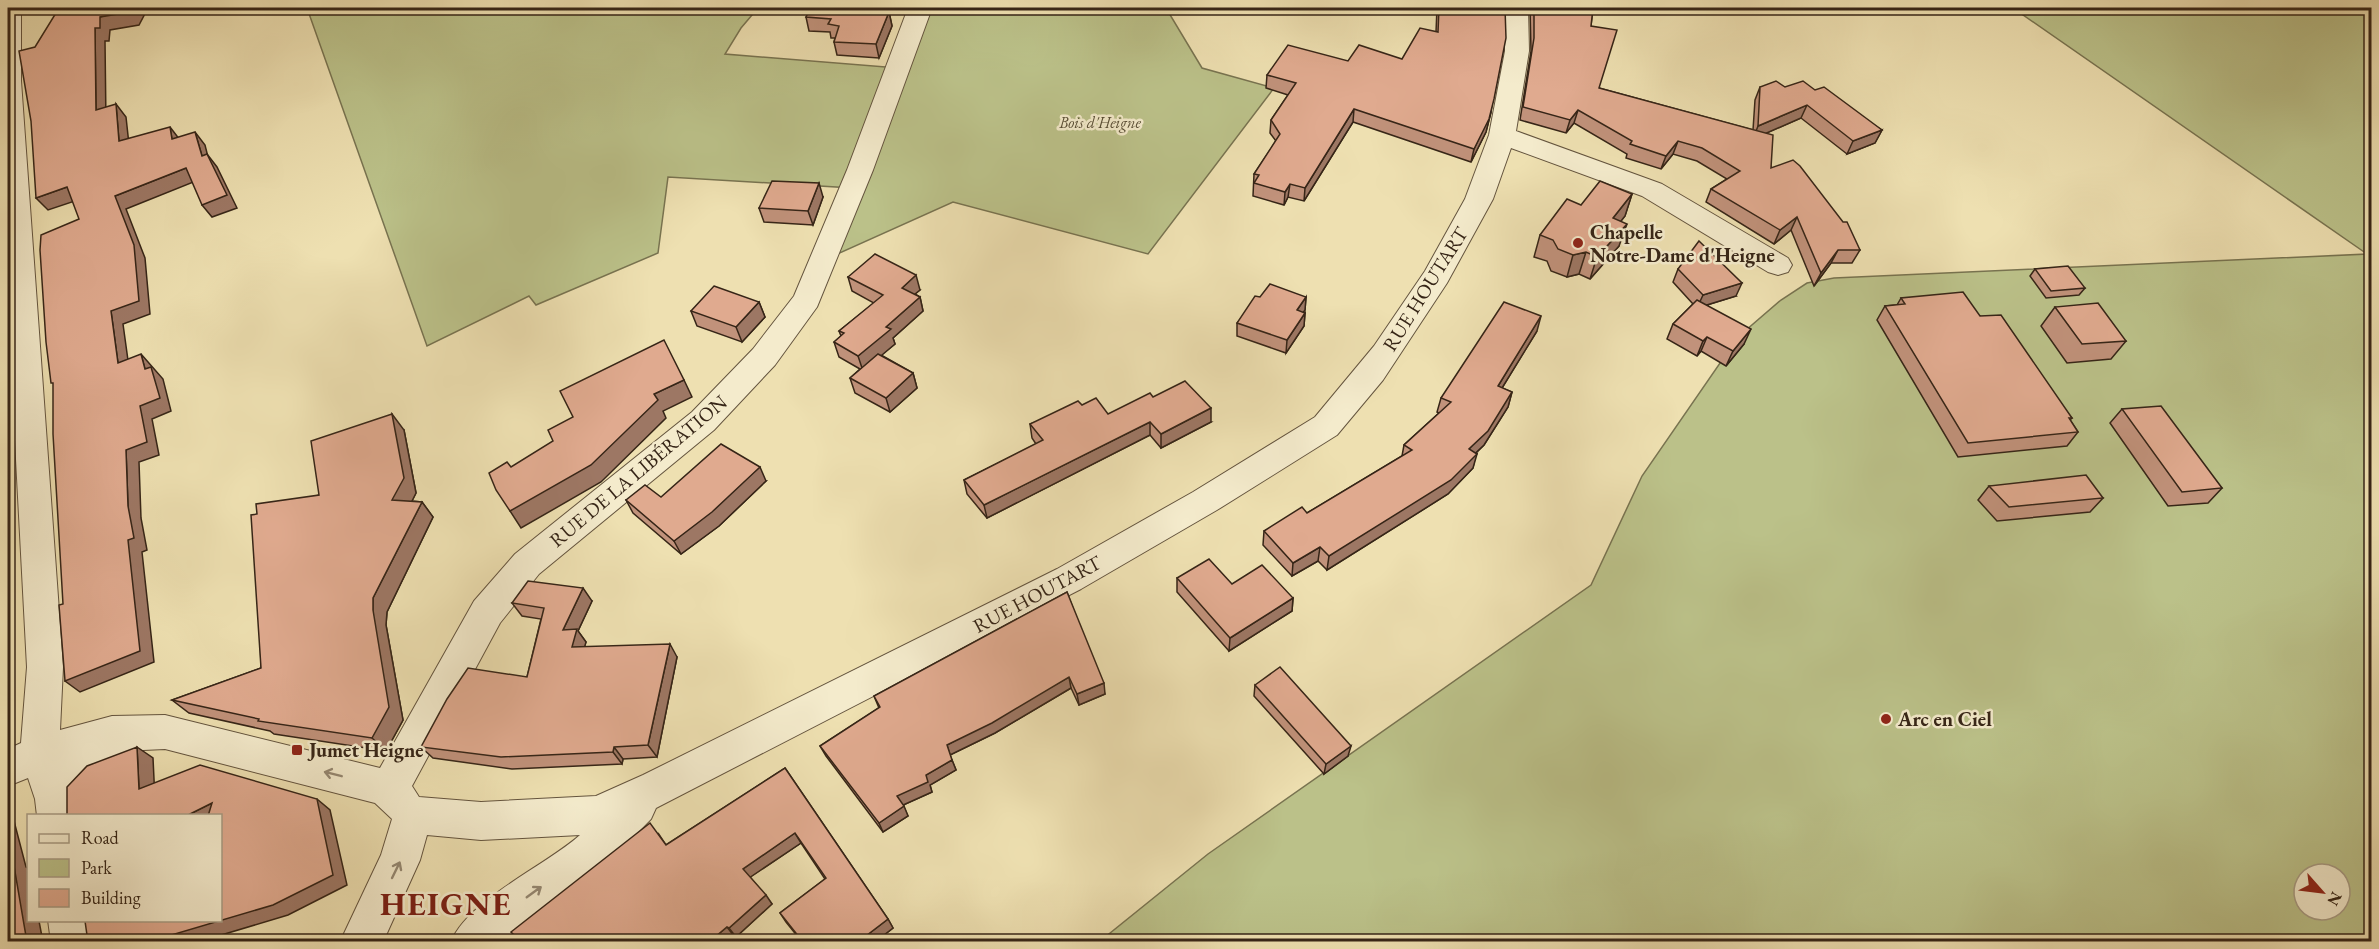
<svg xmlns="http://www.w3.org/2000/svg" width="2379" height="949" viewBox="0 0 2379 949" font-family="'EB Garamond',serif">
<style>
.green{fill:#bbc189;stroke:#787350;stroke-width:1.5;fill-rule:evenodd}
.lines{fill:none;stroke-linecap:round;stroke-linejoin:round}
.minor-casing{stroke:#64543e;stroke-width:2}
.minor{fill:#f4ebcc;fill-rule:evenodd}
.wall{fill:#c1927b;stroke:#362517;stroke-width:1.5}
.shaded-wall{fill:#9d7764;stroke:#362517;stroke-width:1.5}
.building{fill:#e0aa8f;stroke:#362517;stroke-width:1.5}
.oneway{stroke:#958872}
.poi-dot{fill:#8f2418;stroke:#f4ebcc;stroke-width:2}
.labels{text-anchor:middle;stroke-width:5;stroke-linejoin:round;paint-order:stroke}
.far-park-label{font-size:16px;font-style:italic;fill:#574c34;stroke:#f4ebcc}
.poi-label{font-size:20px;font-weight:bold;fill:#362517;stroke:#f4ebcc;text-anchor:start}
.street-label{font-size:20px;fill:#362517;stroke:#f4ebcc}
.near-district-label{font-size:32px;font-weight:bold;letter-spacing:1.5px;fill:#7a1f14;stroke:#f4ebcc}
</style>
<rect width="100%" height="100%" fill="#eee0b1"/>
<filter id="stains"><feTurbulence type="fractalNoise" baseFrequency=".00333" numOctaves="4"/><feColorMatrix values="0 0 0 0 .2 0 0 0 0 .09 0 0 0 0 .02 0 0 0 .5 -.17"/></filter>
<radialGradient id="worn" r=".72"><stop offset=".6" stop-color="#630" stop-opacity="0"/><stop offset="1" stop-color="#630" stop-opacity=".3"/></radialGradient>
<g class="green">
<polygon points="307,8 758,8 741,28 725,54 898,68 920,8 1166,8 1202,68 1274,88 1148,254 953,202 824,260 852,188 668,177 658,253 536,305 529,296 427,346"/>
<path d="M2013 8H2371V941L1099 942 1208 854 1591 585 1642 476 1738 337 1781 300 1807 283 1834 278 2367 254ZM2304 874H2340V910H2304Z"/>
</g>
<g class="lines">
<g class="minor-casing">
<g id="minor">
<path d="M8 8H21V81L63 667 60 730 112 716 165 715 380 768 474 601 515 554 692 412 753 349 794 296 847 170 908 8H932L873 170 817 307 775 365 714 430 539 574 500 623 412 786 419 797 481 802 596 796 643 775 1057 569 1193 492 1315 417 1374 346 1425 271 1465 199 1489 135 1505 51 1504 8H1528L1529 51 1516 131 1662 184 1788 258 1792 265 1788 272 1778 275 1768 272 1642 196 1511 148 1493 199 1447 283 1383 380 1337 435 1217 510 1081 589 656 808 651 819 606 865 505 942H451C468 900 545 866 580 835L481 840 427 835 420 860 383 942H340L381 855 392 819 375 803 165 749 143 750 121 762 101 777 75 805 77 816H37L35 799 28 778 8 786V749L21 743 27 667 8 308Z"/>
<polygon points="48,920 90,920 93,942 51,942"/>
</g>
</g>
<use href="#minor" class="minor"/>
</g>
<g class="wall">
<polygon points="811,8 879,8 877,11 889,12 892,26 879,58 837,55 834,42 835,38 831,38 830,32 809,31 806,17"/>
<polygon points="1437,8 1505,8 1491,112 1486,132 1471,162 1353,122 1304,201 1288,197 1284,205 1253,196 1254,174 1276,141 1270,133 1271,120 1288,95 1266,88 1267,75 1348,61 1402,59 1436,32"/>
<polygon points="1530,8 1593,8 1591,26 1599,88 1753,130 1755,100 1760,87 1815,90 1882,130 1875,143 1847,154 1801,118 1766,133 1771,168 1860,250 1852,263 1831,263 1814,286 1791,230 1774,244 1706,202 1711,189 1727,179 1697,161 1673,154 1661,169 1626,158 1627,154 1574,123 1566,133 1520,120 1531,51"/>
<polygon points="1632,194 1625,216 1621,221 1619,246 1590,279 1579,274 1567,277 1551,271 1547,261 1534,257 1540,235 1581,205"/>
<polygon points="823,197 813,225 764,222 759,208"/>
<polygon points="1678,269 1736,296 1707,305 1744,344 1726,366 1701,351 1697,356 1667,339 1673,324 1693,304 1673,282"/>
<polygon points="2035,269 2085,288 2079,295 2046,298 2030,276"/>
<polygon points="848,277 920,290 915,294 920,297 923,311 893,338 895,344 881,355 913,373 917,388 890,412 855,393 850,378 860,369 839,357 834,342 841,336 839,331 874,303 852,291"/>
<polygon points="1260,297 1306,297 1305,310 1303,312 1305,313 1304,326 1286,353 1237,336 1237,323"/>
<polygon points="1901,298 1980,316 2072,418 2070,420 2078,432 2067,446 1958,457 1877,320 1885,306 1897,305"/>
<polygon points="759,302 765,317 742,342 697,326 691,311"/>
<polygon points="2055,307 2126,341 2111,359 2067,363 2041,326"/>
<polygon points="1537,331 1502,388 1512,392 1508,407 1484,445 1476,453 1473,468 1448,494 1327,570 1318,561 1292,576 1263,545 1264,531 1307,513 1402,456 1404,445 1439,413 1437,412 1441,398"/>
<polygon points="1082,405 1108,414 1211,422 1161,448 1150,435 987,518 967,494 964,480 1036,444 1032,438 1030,424"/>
<polygon points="2122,409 2222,488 2208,503 2168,506 2110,423"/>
<polygon points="404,430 416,493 412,501 422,502 433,517 387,612 386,625 403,720 386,751 274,734 270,731 189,713 172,700 261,668 257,514 319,495"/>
<polygon points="766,481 719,526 681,554 633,513 626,500 661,497"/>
<polygon points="1989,486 2103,498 2090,512 1997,521 1978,500"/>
<polygon points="1177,578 1232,584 1293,598 1292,611 1229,651 1177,592"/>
<polygon points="1067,592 1105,694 1079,705 1071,688 995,733 950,755 956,770 930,785 932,792 903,805 908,816 883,832 826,756 820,746 879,708 874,696"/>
<polygon points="592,601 578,631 586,642 584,647 677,657 657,757 623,759 622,764 512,769 433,758 421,747 527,677 541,619 522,616 512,603"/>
<polygon points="1255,685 1348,756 1324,774 1254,696"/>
<polygon points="785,768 888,919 893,928 875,942 802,942 786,922 780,913 825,879 801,843 750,877 772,904 736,937 734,936 727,942 658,833 666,845"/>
</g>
<g class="shaded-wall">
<polygon points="132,8 149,8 148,8 139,25 110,30 109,41 105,41 106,123 96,110 95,28 100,17"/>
<polygon points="870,8 879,8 872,24 869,10"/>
<polygon points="889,12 892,26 879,58 876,44"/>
<polygon points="116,104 126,117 130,154 119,141"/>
<polygon points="1807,105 1801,118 1753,139 1758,126"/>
<polygon points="1354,109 1353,122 1304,201 1305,188"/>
<polygon points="1578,110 1574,123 1566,133 1570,120"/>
<polygon points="1491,112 1486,132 1471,162 1474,149"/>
<polygon points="170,127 180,140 172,139"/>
<polygon points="1882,130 1875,143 1847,154 1853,141"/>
<polygon points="195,132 205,145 211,169 202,156"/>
<polygon points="1678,141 1673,154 1661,169 1666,156"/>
<polygon points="207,154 217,167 237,208 212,217 202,205"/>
<polygon points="186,168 196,181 126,209 145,258 150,314 123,324 130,375 118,363 111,311 115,196"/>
<polygon points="819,183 823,197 813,225 808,211"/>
<polygon points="1290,184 1288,197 1284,205 1285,192"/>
<polygon points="67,187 78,200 48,210 36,198"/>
<polygon points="1632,194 1625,216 1606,240 1613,218"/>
<polygon points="1797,217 1791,230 1774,244 1780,230"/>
<polygon points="1627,224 1619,246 1590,279 1597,257"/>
<polygon points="1838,250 1831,263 1814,286 1821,273"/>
<polygon points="1586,252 1579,274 1567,277 1573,255"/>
<polygon points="916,275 920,290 905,302 902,288"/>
<polygon points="1742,283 1736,296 1697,308 1703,295"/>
<polygon points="920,297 923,311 893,338 895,344 863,371 858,356 886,327"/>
<polygon points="1306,297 1305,310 1295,323 1297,310"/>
<polygon points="759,302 765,317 742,342 736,327"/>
<polygon points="1305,313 1304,326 1286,353 1287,340"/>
<polygon points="1541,316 1537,331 1494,401 1498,386"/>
<polygon points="1751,329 1744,344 1726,366 1733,351"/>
<polygon points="1707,337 1701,351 1697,356 1703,341"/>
<polygon points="141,354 163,379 171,411 152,419 159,455 139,462 141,518 147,550 142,552 154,662 80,692 65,681 128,540 128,506 126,450 140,406 145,369"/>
<polygon points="913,373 917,388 890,412 886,398"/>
<polygon points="684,380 692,397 663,411 666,418 601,482 521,528 510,511 654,394"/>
<polygon points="1512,392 1508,407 1484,445 1465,463 1469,449"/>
<polygon points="1211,408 1211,422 1161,448 1161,434"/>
<polygon points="392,414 404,430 416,493 405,515 392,500"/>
<polygon points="1150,422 1150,435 987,518 984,505"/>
<polygon points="1477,454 1473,468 1448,494 1327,570 1329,556"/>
<polygon points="760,467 766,481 719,526 681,554 674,541"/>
<polygon points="422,502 433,517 387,612 386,625 403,720 386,751 372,738 373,598"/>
<polygon points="1320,547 1318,561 1292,576 1293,563"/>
<polygon points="583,588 592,601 578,631 586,642 581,660 572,647 563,630"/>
<polygon points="1293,598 1292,611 1229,651 1230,638"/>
<polygon points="670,644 677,657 657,757 648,745"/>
<polygon points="1069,677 1071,688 995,733 950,755 947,745"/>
<polygon points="1104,683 1105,694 1079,705 1077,694"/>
<polygon points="1351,746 1348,756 1324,774 1326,764"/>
<polygon points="137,747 153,758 155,800 139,789"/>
<polygon points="614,747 623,759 622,764 613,752"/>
<polygon points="952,760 956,770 930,785 932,792 901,806 897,796 926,775"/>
<polygon points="8,798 26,867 28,868 28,921 39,921 43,942 27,942 8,855"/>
<polygon points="317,799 330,810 347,885 288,915 198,942 169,942 168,936"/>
<polygon points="212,803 220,816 186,816"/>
<polygon points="904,806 908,816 883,832 879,823"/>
<polygon points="795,833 801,843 749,878 743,869"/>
<polygon points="766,895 772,904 736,937 729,928"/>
<polygon points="888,919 893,928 875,942 858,942"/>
<polygon points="727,927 734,936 727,942 709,942"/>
</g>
<g class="building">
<polygon points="59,8 132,8 130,12 100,17 100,28 95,28 96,110 116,104 119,141 170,127 172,139 195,132 202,156 207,154 227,195 202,205 186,168 115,196 134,245 139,301 111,311 118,363 141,354 145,369 151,367 160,398 140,406 147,442 126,450 128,506 134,538 128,540 140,651 65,681 59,605 63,604 53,434 53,383 51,383 46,342 40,250 41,235 79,219 67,187 36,198 31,121 19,51 35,47"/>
<polygon points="811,8 870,8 869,10 889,12 876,44 834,42 839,26 828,24 831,19 806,17"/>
<polygon points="1439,8 1505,8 1506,38 1494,99 1489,119 1474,149 1354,109 1305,188 1290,184 1285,192 1254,183 1259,175 1254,174 1280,134 1271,120 1296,83 1267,75 1288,45 1348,61 1359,45 1402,59 1420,28 1438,32"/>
<polygon points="1534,8 1593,8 1591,26 1617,30 1599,88 1773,135 1771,168 1793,160 1800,166 1843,222 1847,222 1860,250 1838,250 1821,273 1797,217 1780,230 1711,189 1740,171 1702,148 1678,141 1666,156 1630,144 1632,141 1578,110 1570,120 1523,107 1534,38"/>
<polygon points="1776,81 1785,87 1803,81 1815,90 1824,87 1882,130 1853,141 1807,105 1758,126 1760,87"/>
<polygon points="772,181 819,183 808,211 759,208"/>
<polygon points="1600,181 1632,194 1613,218 1627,224 1597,257 1586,252 1573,255 1558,249 1553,240 1540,235 1567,199 1581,205"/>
<polygon points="1699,241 1742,283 1703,295 1678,269"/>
<polygon points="875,254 916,275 902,288 920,297 886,327 891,329 858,356 834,342 844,333 839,331 883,295 848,277"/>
<polygon points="2068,266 2085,288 2051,291 2035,269"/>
<polygon points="1270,284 1306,297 1297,310 1305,313 1287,340 1237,323 1255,296 1260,297"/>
<polygon points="714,286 759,302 736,327 691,311"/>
<polygon points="1963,292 1980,316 2001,315 2072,418 2069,418 2078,432 1968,443 1885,306 1905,304 1901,298"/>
<polygon points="1697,300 1751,329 1733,351 1707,337 1703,341 1673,324"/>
<polygon points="1504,302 1541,316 1498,386 1512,392 1488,431 1469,449 1477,454 1451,480 1329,556 1320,547 1293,563 1264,531 1302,507 1307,513 1412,450 1404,445 1451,402 1441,398"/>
<polygon points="2098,303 2126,341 2082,344 2055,307"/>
<polygon points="664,340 684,380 654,394 658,400 591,465 510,511 496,490 489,473 507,462 511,467 553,441 548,430 573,417 560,391"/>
<polygon points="878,354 913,373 886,398 850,378"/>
<polygon points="1185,381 1211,408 1161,434 1150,422 984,505 964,480 1043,440 1030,424 1078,401 1082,405 1096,398 1108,414 1150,393 1153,397"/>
<polygon points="2161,406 2222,488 2182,492 2122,409"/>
<polygon points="392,414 404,478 392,500 422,502 373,598 373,610 389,707 372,738 258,721 259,719 172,700 261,668 251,515 257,514 256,504 319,495 311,441"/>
<polygon points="721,444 760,467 712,512 674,541 626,500 645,485 661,497"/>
<polygon points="2086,475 2103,498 2009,507 1989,486"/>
<polygon points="1209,559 1232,584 1262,565 1293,598 1230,638 1177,578"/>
<polygon points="528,581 583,588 563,630 577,629 572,647 670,644 648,745 614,747 613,752 501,757 421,747 447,699 468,668 527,677 544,608 512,603"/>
<polygon points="1067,592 1104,683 1077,694 1069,677 992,723 947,745 952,760 926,775 928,782 897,796 904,806 879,823 820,746 880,707 874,696"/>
<polygon points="1280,667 1351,746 1326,764 1255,685"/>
<polygon points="137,747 139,789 200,765 317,799 333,875 273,905 168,936 169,942 88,942 85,921 220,921 220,816 208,816 212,803 186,816 67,816 67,787 87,766"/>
<polygon points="785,768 888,919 858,942 803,942 780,913 826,878 795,833 743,869 766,895 729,928 727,927 709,942 521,942 511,932 650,823 666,845"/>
<polygon points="8,855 9,862 13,860 27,942 8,942"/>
</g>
<defs><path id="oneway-shaft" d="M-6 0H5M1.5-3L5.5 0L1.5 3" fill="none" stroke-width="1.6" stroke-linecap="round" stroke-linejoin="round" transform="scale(1.5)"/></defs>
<g class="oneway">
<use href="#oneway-shaft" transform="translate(333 774) rotate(-166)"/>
<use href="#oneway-shaft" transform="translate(396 870) rotate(-64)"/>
<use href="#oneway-shaft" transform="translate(534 892) rotate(-36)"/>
</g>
<g class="poi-dot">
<circle cx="1578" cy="243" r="6"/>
<circle cx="1886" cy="719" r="6"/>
<rect x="291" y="744" width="12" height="12" rx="3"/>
</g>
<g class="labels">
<g class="far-park-label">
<text x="1100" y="128">Bois d'Heigne</text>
</g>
<g class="poi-label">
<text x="1590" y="239">Chapelle<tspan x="1590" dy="23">Notre-Dame d'Heigne</tspan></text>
<text x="1898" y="726">Arc en Ciel</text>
<text x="309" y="757">Jumet Heigne</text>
</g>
<g class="street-label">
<text transform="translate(1425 289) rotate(-58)" y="7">RUE HOUTART</text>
<text transform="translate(638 471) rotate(-40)" y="7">RUE DE LA LIBÉRATION</text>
<text transform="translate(1037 594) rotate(-28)" y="7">RUE HOUTART</text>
</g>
<g class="near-district-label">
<text x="446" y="915">HEIGNE</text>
</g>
</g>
<rect width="2379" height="949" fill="none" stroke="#eee0b1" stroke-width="30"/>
<rect x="9" y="9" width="2361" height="931" fill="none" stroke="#362517" stroke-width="3"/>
<rect x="15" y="15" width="2349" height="919" fill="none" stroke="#362517" stroke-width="1.5"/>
<rect x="27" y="814" width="195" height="108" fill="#f4ebcc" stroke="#a89c84" stroke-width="1.5"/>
<rect x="39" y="834" width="30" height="9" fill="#f4ebcc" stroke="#a89c84" stroke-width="1.5"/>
<text x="81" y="844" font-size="18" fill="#362517">Road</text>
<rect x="39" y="859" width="30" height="18" fill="#bbc189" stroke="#a89c84" stroke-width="1.5"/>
<text x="81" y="874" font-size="18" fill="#362517">Park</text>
<rect x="39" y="889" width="30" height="18" fill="#e0aa8f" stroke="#a89c84" stroke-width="1.5"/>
<text x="81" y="904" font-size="18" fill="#362517">Building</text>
<g transform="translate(2322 892) rotate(118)"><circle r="28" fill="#f4ebcc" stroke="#a89c84" stroke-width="1.5"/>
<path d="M0-4.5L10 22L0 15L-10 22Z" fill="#8f2418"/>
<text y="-9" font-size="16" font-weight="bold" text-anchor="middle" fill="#362517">N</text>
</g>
<rect width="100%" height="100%" filter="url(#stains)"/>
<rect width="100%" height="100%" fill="url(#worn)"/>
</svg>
